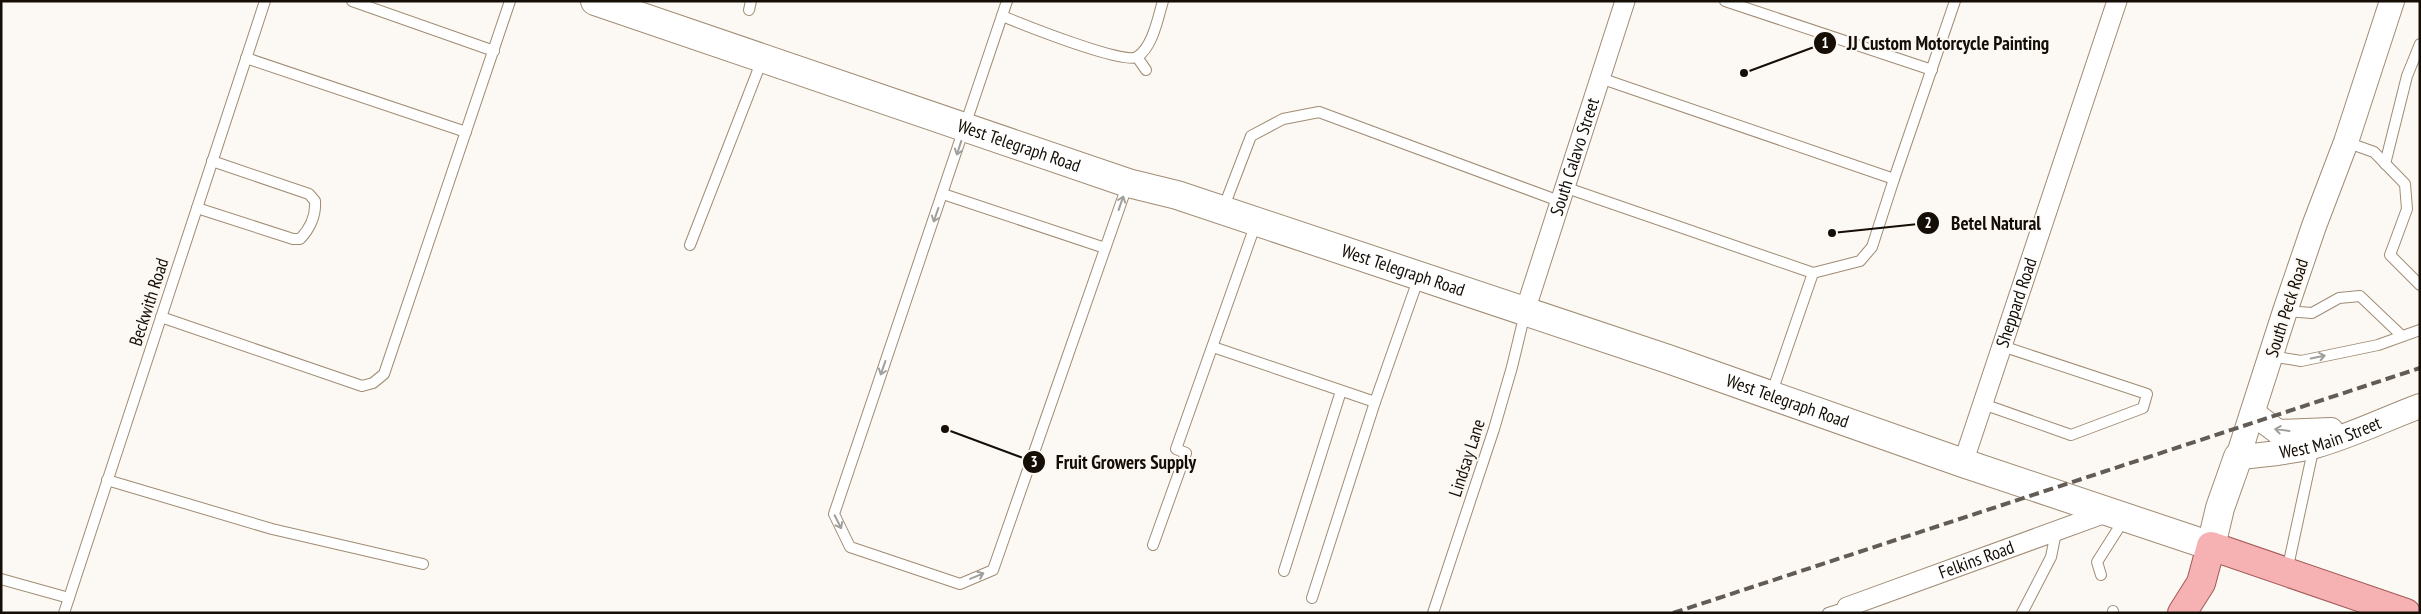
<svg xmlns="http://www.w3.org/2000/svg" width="2421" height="614" viewBox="0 0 2421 614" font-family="'PT Sans Narrow',sans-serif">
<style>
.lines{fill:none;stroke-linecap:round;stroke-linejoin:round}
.service-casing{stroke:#a08c74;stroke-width:12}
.minor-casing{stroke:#a08c74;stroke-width:21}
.tertiary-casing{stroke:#a08c74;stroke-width:26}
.secondary-casing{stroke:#a08c74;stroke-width:30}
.primary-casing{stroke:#a35755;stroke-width:30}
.service{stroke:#fff;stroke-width:10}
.minor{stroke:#fff;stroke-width:19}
.tertiary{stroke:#fff;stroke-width:24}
.secondary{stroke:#fff;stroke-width:28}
.primary{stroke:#f6b2b3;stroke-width:28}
.rail{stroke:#625c55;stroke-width:4;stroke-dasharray:10 5;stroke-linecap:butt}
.oneway{stroke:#a19f9b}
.labels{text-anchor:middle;stroke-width:4;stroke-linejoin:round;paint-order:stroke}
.street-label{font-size:18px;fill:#150e06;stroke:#fcf8f3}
.leader{fill:none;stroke:#150e06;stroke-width:2}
.callout-dot{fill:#150e06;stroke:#fcf8f3;stroke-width:2}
.mark-label{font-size:15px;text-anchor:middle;font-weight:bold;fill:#fff}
.callout-label{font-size:19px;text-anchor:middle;font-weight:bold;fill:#150e06;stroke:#fcf8f3;stroke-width:4;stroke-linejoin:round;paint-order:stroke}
</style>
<rect width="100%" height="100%" fill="#fcf8f3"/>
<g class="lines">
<g class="service-casing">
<g id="service">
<polyline points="352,1 494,51"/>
<polyline points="1007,1 834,514 850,547 960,584 993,570 1128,183"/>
<polyline points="1725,1 1932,70"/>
<polyline points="749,10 751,1"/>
<path d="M1002 16C1022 24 1123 65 1137 57 1153 47 1158 17 1163 1"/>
<polyline points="1137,57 1146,70"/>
<polyline points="246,58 466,132"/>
<polyline points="1600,78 1894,179 1955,1"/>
<polyline points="2346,142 2374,152 2405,184 2407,209 2390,255 2420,285"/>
<polyline points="2385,164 2407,76 2420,44"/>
<polyline points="1564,187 1813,273 1860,261 1872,247 1894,179"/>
<polyline points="943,194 1105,248"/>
<path d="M197 208 293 239H300C310 229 316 215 315 201L309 194 212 161"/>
<polyline points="1223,209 1251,136 1283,119 1319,112 1559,201"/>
<polyline points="690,245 762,60"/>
<polyline points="2285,311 2312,313 2339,298 2360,296 2402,336"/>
<polyline points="161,317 362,386 373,383 384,374 510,1"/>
<polyline points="1213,347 1375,402"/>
<polyline points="2271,356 2301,361 2378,345 2420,330"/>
<polyline points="1771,395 1813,273"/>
<polyline points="1983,404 2071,435 2143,408 2147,394 2002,346"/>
<polyline points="107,480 272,529 423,564"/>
<polyline points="1153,545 1186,453 1176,449 1256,223"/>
<polyline points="1284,571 1341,391"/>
<polyline points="2287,571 2314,446"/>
<polyline points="2101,575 2097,562 2125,518"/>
<polyline points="1,579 69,598"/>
<polyline points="1312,598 1375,402 1419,277"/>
<polyline points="2113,611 2113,613"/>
<polyline points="64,613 265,1"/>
<polyline points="1433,613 1494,429 1512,367 1525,313"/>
<polyline points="1828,613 1847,607"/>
<polyline points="2022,613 2051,557 2056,532"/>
</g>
</g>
<g class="minor-casing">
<g id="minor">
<path id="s1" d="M1525 311 1625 1"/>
<path id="s2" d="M1963 463 2117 1"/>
<path id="s3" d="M1845 613 1847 607 2111 511"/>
</g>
</g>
<g class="tertiary-casing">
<g id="tertiary">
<path id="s4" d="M2392 1 2346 142 2314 226 2285 311 2238 457C2264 455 2290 452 2315 446 2351 436 2385 419 2420 406"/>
<polyline points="2253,413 2278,432 2331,430"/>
</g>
</g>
<g class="secondary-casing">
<g id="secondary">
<path id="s5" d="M595 1 1128 183 1177 195 1668 359 1963 463 2211 546 2220 508 2238 457"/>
</g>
</g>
<g class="primary-casing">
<polyline id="primary" points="2182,613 2201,583 2211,546 2406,613"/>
</g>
<use href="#service" class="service"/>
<use href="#minor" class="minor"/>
<use href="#tertiary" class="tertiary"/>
<use href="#secondary" class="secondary"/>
<use href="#primary" class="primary"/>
<polyline class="rail" points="1673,613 2420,368"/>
</g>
<defs><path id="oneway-shaft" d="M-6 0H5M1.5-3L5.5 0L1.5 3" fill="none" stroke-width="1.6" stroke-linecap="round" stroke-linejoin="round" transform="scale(1.25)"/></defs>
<g class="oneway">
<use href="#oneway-shaft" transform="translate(959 148) rotate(108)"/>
<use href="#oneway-shaft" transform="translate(1121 203) rotate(-71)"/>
<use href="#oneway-shaft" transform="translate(936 215) rotate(109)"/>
<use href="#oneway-shaft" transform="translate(2318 357) rotate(-12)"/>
<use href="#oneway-shaft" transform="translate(883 368) rotate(109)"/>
<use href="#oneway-shaft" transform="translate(2282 430) rotate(-172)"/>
<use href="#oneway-shaft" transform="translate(838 522) rotate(63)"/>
<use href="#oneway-shaft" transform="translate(977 576) rotate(-23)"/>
</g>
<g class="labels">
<g class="street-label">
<text dy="6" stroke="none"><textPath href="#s5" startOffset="448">West Telegraph Road</textPath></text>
<text dy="6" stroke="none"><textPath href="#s1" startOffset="162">South Calavo Street</textPath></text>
<text dy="6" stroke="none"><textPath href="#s5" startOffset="852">West Telegraph Road</textPath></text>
<text transform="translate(149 302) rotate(-72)" y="6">Beckwith Road</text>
<text dy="6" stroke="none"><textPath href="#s2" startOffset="169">Sheppard Road</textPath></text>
<text transform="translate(2287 308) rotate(-72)" y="6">South Peck Road</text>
<text dy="6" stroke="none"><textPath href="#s5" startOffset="1258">West Telegraph Road</textPath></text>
<text dy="6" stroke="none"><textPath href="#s4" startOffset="576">West Main Street</textPath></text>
<text transform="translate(1467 458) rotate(-72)" y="6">Lindsay Lane</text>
<text dy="6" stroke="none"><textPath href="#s3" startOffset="144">Felkins Road</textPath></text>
</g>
</g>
<path class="leader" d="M1744 73L1825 43M1832 233L1928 223M945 429L1034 462"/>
<g class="callout-dot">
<circle cx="1744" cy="73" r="5"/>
<circle cx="1832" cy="233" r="5"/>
<circle cx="945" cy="429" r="5"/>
<circle cx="1825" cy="43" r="12"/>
<circle cx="1928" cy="223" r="12"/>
<circle cx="1034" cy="462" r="12"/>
</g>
<g class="mark-label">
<text x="1825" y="48">1</text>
<text x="1928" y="228">2</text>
<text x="1034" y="467">3</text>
</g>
<g class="callout-label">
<text x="1948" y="50">JJ Custom Motorcycle Painting</text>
<text x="1996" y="230">Betel Natural</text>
<text x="1126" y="469">Fruit Growers Supply</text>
</g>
<rect width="2421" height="614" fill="none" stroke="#150e06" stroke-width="5"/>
</svg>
